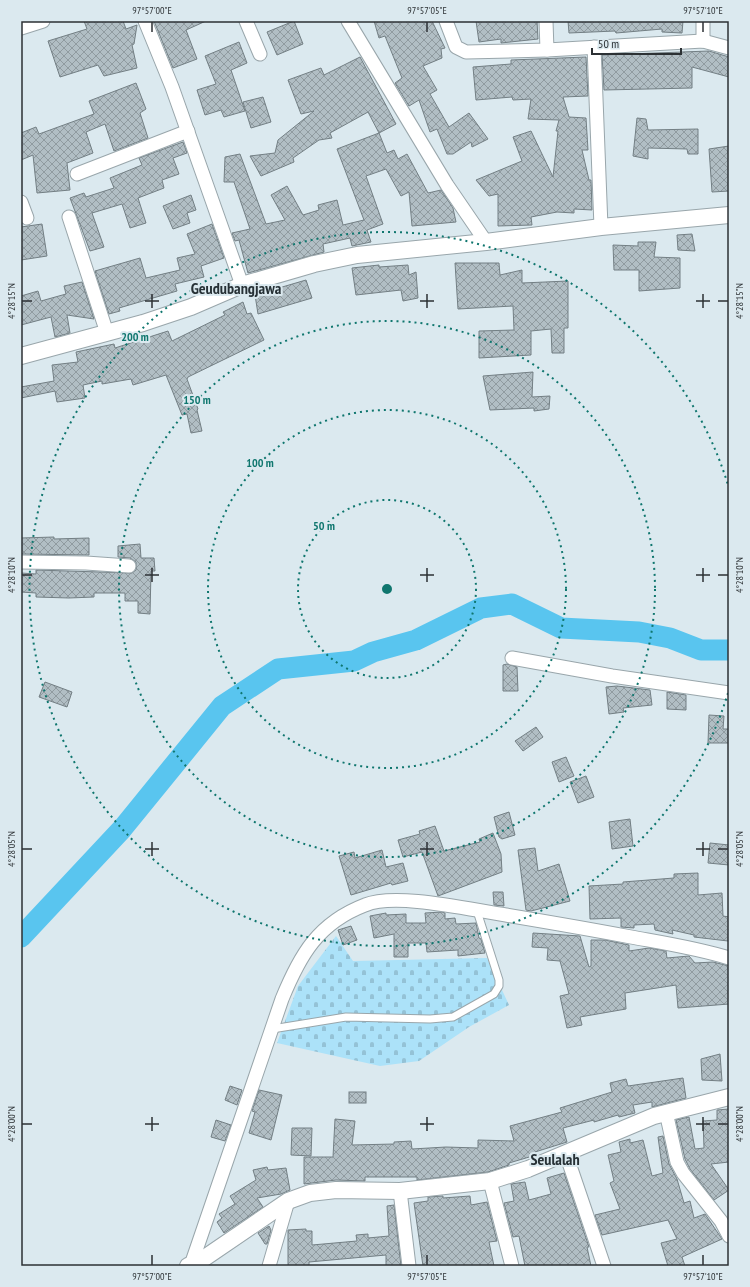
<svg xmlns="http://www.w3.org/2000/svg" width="750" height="1287" viewBox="0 0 750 1287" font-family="'PT Sans Narrow',sans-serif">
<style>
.cemetery{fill:url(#cemetery-stones)}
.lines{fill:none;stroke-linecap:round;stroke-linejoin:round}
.river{stroke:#59c5ef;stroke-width:21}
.building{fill:url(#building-cross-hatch);stroke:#737f84}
.service-casing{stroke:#99a6ab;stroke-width:9}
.minor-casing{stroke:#99a6ab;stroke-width:15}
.tertiary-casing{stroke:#99a6ab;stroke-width:18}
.service{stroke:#fff;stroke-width:7}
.minor{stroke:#fff;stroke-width:13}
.tertiary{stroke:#fff;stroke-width:16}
.ticks{fill:none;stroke:#2c3134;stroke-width:1.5}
.ring{fill:none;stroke:#0f766e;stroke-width:2;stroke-dasharray:2 4}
.labels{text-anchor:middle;stroke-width:4;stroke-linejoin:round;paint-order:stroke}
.quarter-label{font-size:16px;font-weight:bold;fill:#273136;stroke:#dbe9ef}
.centre{fill:#0f766e;stroke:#dbe9ef;stroke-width:2}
.ring-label{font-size:12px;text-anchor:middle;font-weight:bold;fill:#0f766e;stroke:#dbe9ef;stroke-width:4;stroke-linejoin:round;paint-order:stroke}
.neatline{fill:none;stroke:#2c3134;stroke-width:1.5}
.ticks-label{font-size:10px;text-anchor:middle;fill:#2c3134}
</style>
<defs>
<pattern id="cemetery-stones" width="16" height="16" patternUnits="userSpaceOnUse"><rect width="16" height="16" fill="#ace2f9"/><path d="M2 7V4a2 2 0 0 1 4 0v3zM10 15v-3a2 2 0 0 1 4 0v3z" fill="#94c2d6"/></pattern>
<pattern id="building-cross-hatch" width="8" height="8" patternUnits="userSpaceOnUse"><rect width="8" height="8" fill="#b1bec4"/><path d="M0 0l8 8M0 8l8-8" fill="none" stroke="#909ba0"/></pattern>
</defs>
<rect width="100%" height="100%" fill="#dbe9ef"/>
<polygon class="cemetery" points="336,936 353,961 487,958 509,1005 469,1027 419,1061 380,1066 277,1043 298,986"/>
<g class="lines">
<polyline class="river" points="21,937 122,829 222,706 278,669 354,661 373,652 416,640 481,608 512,604 561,628 639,632 670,638 701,650 729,650"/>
</g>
<g class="building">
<polygon points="84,21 123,21 126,29 137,25 134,44 132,45 137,68 104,76 98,65 60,77 48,41 87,29"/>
<polygon points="154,21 206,21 186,30 197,59 173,68"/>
<polygon points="294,21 303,44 277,55 267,32"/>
<polygon points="374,21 432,21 445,48 441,49 442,58 423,66 437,90 430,94 449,127 469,113 488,139 472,147 471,142 453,154 447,154 437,129 430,132 419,100 409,106 395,83 402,78 385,36 379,38"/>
<polygon points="476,21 537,21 538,39 501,43 501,39 479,42"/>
<polygon points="568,21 683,21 682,33 662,32 662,29 616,33 615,31 569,33"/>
<polygon points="239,42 247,63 231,70 245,111 224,117 221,110 205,115 197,90 216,84 205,56"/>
<polygon points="709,51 729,57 729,77 692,67 692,88 604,90 602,55"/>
<polygon points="360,57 396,124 379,133 368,112 330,133 332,138 319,140 293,158 294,162 261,176 250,156 275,153 278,140 314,111 301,114 288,80 321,68 324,75"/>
<polygon points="586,57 588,96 563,97 569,117 586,118 588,150 582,150 589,180 591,180 592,210 574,209 574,213 557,212 531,217 532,225 498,226 498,194 489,196 476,180 522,161 513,137 531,131 553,177 558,131 556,131 559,120 528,119 531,99 513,100 512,97 476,100 473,67 511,64 511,60"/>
<polygon points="136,83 146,109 140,113 148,138 114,151 105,124 86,132 93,153 67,163 70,190 37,193 33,155 21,160 21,133 36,127 39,134 94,114 89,101"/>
<polygon points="263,97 271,122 251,128 243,102"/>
<polygon points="637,118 646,119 648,130 698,129 698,154 688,154 687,149 648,148 648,159 633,156"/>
<polygon points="379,133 387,153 394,150 398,159 407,154 428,193 441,190 453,208 456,222 412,226 409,192 401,196 386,169 366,176 383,224 367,230 371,242 352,246 350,238 323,244 324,252 248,273 239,240 235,241 232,233 250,229 234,182 224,182 225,157 240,154 266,224 285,220 271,195 287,186 303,215 319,210 318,205 337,200 343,225 364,220 337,149"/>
<polygon points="183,142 187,153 173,158 179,174 162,180 164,188 138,198 146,223 130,228 122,204 92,213 104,247 90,251 70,198 84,193 86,197 114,188 110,178 142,165 139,158"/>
<polygon points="729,146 729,191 712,192 709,149"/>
<polygon points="191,195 196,210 187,213 190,223 173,229 163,206"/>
<polygon points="42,224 47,256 21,260 21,227"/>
<polygon points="212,224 224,258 201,266 204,277 175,284 177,291 119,308 120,311 109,314 95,271 140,258 146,278 180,270 177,258 195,254 187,234"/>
<polygon points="692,234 695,251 678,250 677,235"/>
<polygon points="638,242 656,242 654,257 680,258 680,288 639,291 639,270 614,270 613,245 638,246"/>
<polygon points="455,263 499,263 500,275 522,270 522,283 568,281 568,328 564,328 564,353 552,353 551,329 531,331 531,355 479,358 479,331 514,330 513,306 458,309"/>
<polygon points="379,265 379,267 408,265 409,275 416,272 418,298 403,301 401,290 356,295 352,268"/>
<polygon points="306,280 312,298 258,314 255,295"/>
<polygon points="82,282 94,319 67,315 70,333 55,337 51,317 21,325 21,296 38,291 41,301 66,294 64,286"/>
<polygon points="243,302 247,314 251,313 264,340 188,377 187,379 198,409 197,410 202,431 191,433 187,414 182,415 166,375 133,385 131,379 102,384 102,381 83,385 85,398 57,402 55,391 21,398 21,387 54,381 52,365 78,362 76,352 114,344 115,348 168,331 172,341 225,315 223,312"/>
<polygon points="533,372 532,397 550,396 549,409 534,411 534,408 490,410 483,376"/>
<polygon points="54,537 54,539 89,538 89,555 21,554 21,538"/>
<polygon points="140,544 141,558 154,558 155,571 151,571 150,614 138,613 138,601 125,601 125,593 94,593 94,597 69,598 36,597 36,593 21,592 21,573 36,574 36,570 132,573 136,570 136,562 130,558 118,557 118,546"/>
<polygon points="507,664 517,667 518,691 503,691 503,665"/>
<polygon points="45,682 72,692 67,707 39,697"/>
<polygon points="617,686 650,690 652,705 623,708 624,712 609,714 606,687"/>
<polygon points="667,692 686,695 686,710 667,709"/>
<polygon points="709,715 724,716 723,729 729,729 729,743 708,743"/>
<polygon points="536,727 543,737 523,751 515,741"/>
<polygon points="566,757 574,776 559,782 552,762"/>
<polygon points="586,776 594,797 578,803 570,782"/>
<polygon points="509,812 515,835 502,839 499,837 494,817"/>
<polygon points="630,819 633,846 612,849 609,822"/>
<polygon points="435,826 444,851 480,842 479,839 493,833 501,854 502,872 438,896 422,852 403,857 398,840 420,834 419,831"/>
<polygon points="710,843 729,845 729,865 708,863"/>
<polygon points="535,848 538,871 559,864 570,901 531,911 526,910 518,850"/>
<polygon points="382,850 386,867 403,863 408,881 392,885 391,883 351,895 339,856 354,852 355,858"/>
<polygon points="698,873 698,895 722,893 723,916 729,917 728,941 694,937 694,935 672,930 673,934 655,930 654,924 634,925 634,928 621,927 621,918 590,919 589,886 623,884 623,882 674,878 674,874"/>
<polygon points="493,892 503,892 504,906 494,905"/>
<polygon points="386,913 386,915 406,914 406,923 426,923 425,913 442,912 445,913 445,919 455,918 456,924 476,923 479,938 481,939 485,953 458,956 458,950 427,952 426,943 408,943 408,957 394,957 394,934 374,938 370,916"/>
<polygon points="351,926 357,940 343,945 338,930"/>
<polygon points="533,933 580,936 589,967 591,966 591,940 605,940 629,945 629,951 649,948 666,951 667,958 689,956 695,963 713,962 729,966 729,1004 678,1008 676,985 625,993 626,1009 580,1017 582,1025 567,1028 560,996 569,994 560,961 547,960 548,948 532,947"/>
<polygon points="720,1054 722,1081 702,1080 701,1059"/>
<polygon points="683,1078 686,1098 652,1107 652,1102 633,1105 635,1113 619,1117 618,1115 594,1122 594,1120 563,1128 567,1142 535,1152 536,1155 509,1163 509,1165 488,1172 417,1180 417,1177 365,1177 365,1181 336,1180 304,1184 304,1157 333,1157 335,1119 355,1121 352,1145 394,1144 394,1142 411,1141 412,1149 446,1147 478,1148 478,1140 514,1141 510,1126 562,1112 560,1108 612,1092 610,1083 626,1079 628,1086"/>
<polygon points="230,1086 242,1090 237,1105 225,1100"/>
<polygon points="259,1090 282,1095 271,1140 249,1133 255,1112 252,1111"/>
<rect x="349" y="1092" width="17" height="11"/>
<polygon points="729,1109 729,1162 711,1164 729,1190 714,1200 690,1169 685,1159 676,1120 689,1117 695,1149 704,1148 703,1121 717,1120 717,1110"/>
<polygon points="216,1120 231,1125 225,1141 211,1137"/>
<polygon points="292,1128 312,1128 311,1156 291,1155"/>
<polygon points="663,1136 669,1164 677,1179 684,1203 690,1201 694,1218 705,1214 722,1239 682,1257 685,1266 668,1266 661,1243 677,1239 668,1220 602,1235 595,1215 620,1209 610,1183 614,1181 608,1155 621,1152 619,1142 630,1139 630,1143 643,1140 652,1176 663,1173 658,1137"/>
<polygon points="267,1167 268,1170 286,1168 290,1190 281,1194 257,1198 263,1207 224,1233 217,1222 222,1218 219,1214 235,1204 230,1196 256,1180 253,1170"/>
<polygon points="564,1173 589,1247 587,1247 591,1266 525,1266 519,1236 513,1237 504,1203 514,1201 511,1184 525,1182 529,1200 551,1194 547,1178"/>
<polygon points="443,1196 443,1198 470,1196 471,1205 487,1202 497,1241 489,1242 494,1266 423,1266 414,1203 428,1201 428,1197"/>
<polygon points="394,1205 401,1266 386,1266 386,1255 309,1262 309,1265 305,1266 288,1266 288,1230 306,1229 306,1231 312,1231 312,1245 357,1241 356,1235 368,1234 368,1238 389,1236 387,1206"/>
<polygon points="269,1226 271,1230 267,1244 265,1244 258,1233"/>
</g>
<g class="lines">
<g class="service-casing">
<polyline id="service" points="272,1029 346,1017 430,1019 453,1017 494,994 499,986 499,980 477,911"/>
</g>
<g class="minor-casing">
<g id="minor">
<polyline points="145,21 172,87 242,285"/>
<polyline points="246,21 260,54"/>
<polyline points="348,21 447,185 486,242"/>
<polyline points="446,21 456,47 466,52 547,50 703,41 729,48"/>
<polyline points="546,21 547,50"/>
<polyline points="703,21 703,41"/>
<polyline points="21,28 43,21"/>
<polyline points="594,47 601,227"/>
<polyline points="77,174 188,131"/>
<polyline points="21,202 27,218"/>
<polyline points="69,217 107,333"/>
<polyline points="21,562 86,563 129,566"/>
<polyline points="512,658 612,676 729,693"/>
<polyline points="666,1112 677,1162 683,1173 721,1221 729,1236"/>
<polyline points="566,1154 604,1266"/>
<polyline points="490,1181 512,1266"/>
<polyline points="400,1191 409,1266"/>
<path d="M191 1265 282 999C300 955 318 923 365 905 396 892 471 910 506 915 548 922 589 929 631 937 664 943 697 948 729 958"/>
<polyline points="269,1266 288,1201"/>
</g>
</g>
<g class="tertiary-casing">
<g id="tertiary">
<polyline points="21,356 143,323 191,307 242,285 314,264 357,255 486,242 601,227 729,215"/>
<polyline points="188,1266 203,1259 288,1201 310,1193 336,1190 400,1191 490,1181 528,1169 654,1116 729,1097"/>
</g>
</g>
<use href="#service" class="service"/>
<use href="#minor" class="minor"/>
<use href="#tertiary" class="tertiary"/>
</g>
<path class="ticks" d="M152 22V32M427 22V32M703 22V32M152 294V308M427 294V308M703 294V308M22 301H32M145 301H159M420 301H434M696 301H710M718 301H728M152 568V582M427 568V582M703 568V582M22 575H32M145 575H159M420 575H434M696 575H710M718 575H728M152 842V856M427 842V856M703 842V856M22 849H32M145 849H159M420 849H434M696 849H710M718 849H728M152 1117V1131M427 1117V1131M703 1117V1131M22 1124H32M145 1124H159M420 1124H434M696 1124H710M718 1124H728M152 1255V1265M427 1255V1265M703 1255V1265"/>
<g class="ring">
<circle cx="387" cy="589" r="89"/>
<circle cx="387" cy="589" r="179"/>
<circle cx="387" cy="589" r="268"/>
<path d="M728 693A357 357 0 1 1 728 485"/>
</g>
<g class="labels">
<g class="quarter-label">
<text x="236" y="294">Geudubangjawa</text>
<text x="555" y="1165">Seulalah</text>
</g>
</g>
<circle cx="387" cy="589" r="6" class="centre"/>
<g class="ring-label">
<text x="135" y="341">200 m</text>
<text x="197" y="404">150 m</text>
<text x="260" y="467">100 m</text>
<text x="324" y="530">50 m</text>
</g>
<rect width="750" height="1287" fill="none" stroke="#dbe9ef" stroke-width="44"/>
<path d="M592 48v6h89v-6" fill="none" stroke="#2c3134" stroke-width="2"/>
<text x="598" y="48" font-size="12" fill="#2c3134" stroke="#dbe9ef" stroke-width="3" paint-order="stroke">50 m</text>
<rect x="22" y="22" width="706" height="1243" class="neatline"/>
<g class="ticks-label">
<text x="152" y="14">97°57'00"E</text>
<text x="427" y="14">97°57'05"E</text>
<text x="703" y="14">97°57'10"E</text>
<text transform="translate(11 301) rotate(-90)" y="4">4°28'15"N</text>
<text transform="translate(739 301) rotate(-90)" y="4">4°28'15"N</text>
<text transform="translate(11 575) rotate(-90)" y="4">4°28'10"N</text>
<text transform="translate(739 575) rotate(-90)" y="4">4°28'10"N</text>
<text transform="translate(11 849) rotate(-90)" y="4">4°28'05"N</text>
<text transform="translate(739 849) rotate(-90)" y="4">4°28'05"N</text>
<text transform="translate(11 1124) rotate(-90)" y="4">4°28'00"N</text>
<text transform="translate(739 1124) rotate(-90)" y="4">4°28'00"N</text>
<text x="152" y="1280">97°57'00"E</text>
<text x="427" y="1280">97°57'05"E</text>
<text x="703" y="1280">97°57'10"E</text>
</g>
</svg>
